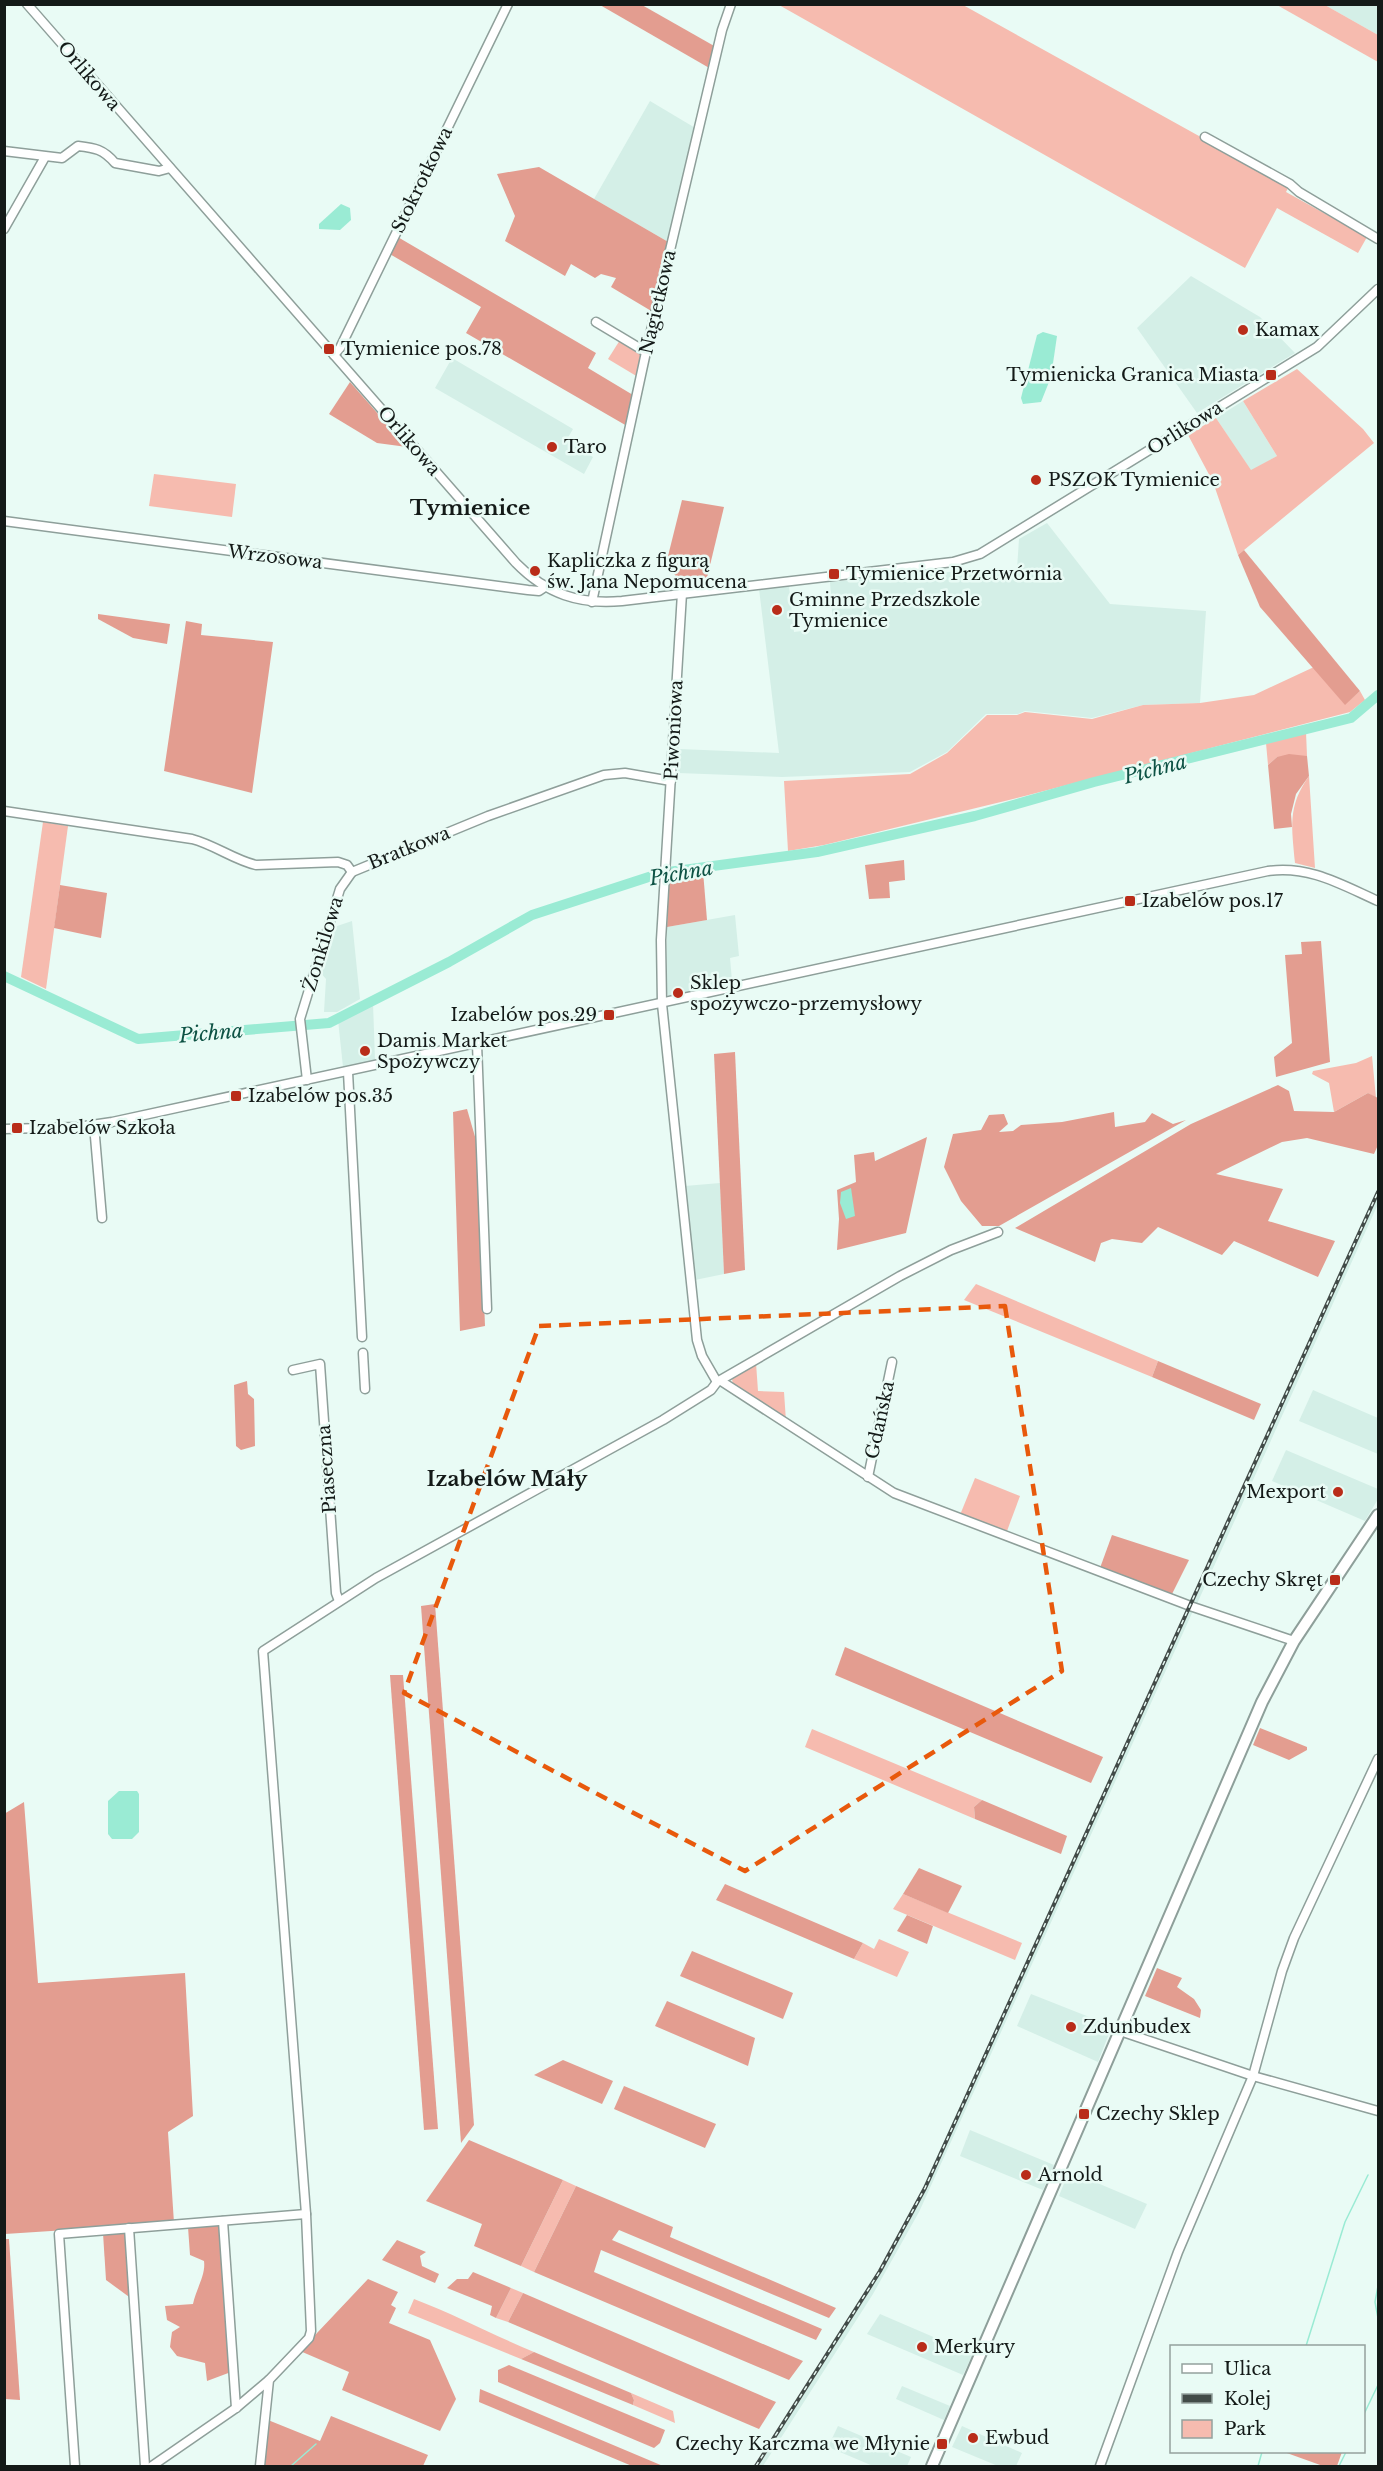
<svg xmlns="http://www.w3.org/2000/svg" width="1383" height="2471" viewBox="0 0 1383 2471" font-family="'Libre Baskerville',serif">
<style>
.built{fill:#d4efe7}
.green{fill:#f6bbaf}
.forest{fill:#e39d90}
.water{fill:#9aebd4}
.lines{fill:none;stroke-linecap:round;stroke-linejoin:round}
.stream{stroke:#9aebd4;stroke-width:1.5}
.river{stroke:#9aebd4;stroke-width:10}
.minor-casing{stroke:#8e9f9a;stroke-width:11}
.major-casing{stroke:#8e9f9a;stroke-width:14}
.minor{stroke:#fff;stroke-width:8}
.major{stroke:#fff;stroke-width:10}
.rail-casing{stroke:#424b48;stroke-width:4}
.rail{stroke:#e9fbf5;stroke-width:1.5;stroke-dasharray:4.5;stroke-linecap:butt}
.marked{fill:none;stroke:#e8590c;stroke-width:4.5;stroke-dasharray:12 8;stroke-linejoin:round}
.poi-dot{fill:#b92c19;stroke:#e9fbf5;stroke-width:2}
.labels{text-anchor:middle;stroke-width:5;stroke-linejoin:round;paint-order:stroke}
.street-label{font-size:18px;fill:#141a18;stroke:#e9fbf5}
.poi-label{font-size:18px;fill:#141a18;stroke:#e9fbf5;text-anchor:start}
.water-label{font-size:20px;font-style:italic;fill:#0d5244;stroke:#e9fbf5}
.quarter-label{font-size:21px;font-weight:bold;fill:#141a18;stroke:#e9fbf5}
</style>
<rect width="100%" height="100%" fill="#e9fbf5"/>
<g class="built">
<polygon points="1325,5 1378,5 1378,35"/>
<polygon points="650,101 697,129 670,243 594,199"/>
<polygon points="1191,276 1260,317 1295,353 1197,413 1137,328"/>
<polygon points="452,358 573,429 566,441 593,457 584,474 435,388"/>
<polygon points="1243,401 1277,456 1251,471 1216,418"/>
<polygon points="1047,523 1110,604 1206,611 1200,703 1143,705 1092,718 1025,711 1018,714 986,714 947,752 910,772 782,777 678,773 679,749 779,753 759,589 789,586 794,632 833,627 830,582 973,570 1005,573 1017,569 1019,539"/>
<polygon points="735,915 739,956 730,958 732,981 670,997 667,994 667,927"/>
<polygon points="352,921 360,999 337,1012 324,1012 326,979 320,972 334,927"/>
<polygon points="373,1003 375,1060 343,1067 338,1020"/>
<polygon points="720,1183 724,1274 695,1280 685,1186"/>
<polygon points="1378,1188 1378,1204 1196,1606 1190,1603"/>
<polygon points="1313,1390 1378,1418 1378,1454 1299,1421"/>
<polygon points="1286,1450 1378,1489 1378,1499 1365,1521 1272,1481"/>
<polygon points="1188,1608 1193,1611 919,2212 873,2294 763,2466 755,2466 867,2290 913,2209"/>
<polygon points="1031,1994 1112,2026 1098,2062 1017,2026"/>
<polygon points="970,2130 1054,2165 1043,2190 960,2156"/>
<polygon points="1069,2171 1147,2204 1135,2229 1059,2196"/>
<polygon points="880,2314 973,2354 963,2375 867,2334"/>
<polygon points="902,2386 950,2406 944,2420 896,2399"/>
<polygon points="838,2426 911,2457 907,2466 873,2466 828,2447"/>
<polygon points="962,2426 1022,2453 1016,2466 998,2466 952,2447"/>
</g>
<g class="green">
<polygon points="779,5 963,5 1289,186 1286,192 1367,237 1358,253 1277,208 1245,268"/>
<polygon points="1277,5 1325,5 1378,35 1378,62"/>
<polygon points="620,340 644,354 638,377 608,359"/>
<polygon points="1297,369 1363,429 1374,443 1238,555 1213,482 1188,435 1216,418 1251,470 1277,456 1243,401"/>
<polygon points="154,474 236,484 232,517 149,506"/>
<polygon points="1314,667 1345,704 1360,691 1365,700 1350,712 1009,800 824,845 788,851 784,781 910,774 947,753 987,715 1017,715 1025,712 1092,719 1143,705 1200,703 1254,695"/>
<polygon points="1306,732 1307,756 1277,757 1268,765 1266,743"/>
<path d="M1309 776 1315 868 1295 863C1292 827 1287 807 1309 776Z"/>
<polygon points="43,822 68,826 46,989 21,977"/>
<polygon points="1372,1056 1376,1098 1368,1093 1334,1112 1329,1083 1312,1074 1313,1071 1356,1063"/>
<polygon points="976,1284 1158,1361 1152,1377 964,1300"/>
<polygon points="756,1363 758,1391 784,1392 786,1421 733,1387 732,1378"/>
<polygon points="975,1478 1020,1496 1007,1531 960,1515"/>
<polygon points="812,1729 982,1800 974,1807 975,1819 805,1747"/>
<polygon points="903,1894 1022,1943 1015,1960 893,1909"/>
<polygon points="879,1939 909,1952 897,1977 854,1959 863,1943 874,1949"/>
<polygon points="563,2180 576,2186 534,2272 521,2266"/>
<polygon points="511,2288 523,2293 508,2322 496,2318"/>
<path d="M414 2299C456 2315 493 2335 534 2352L521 2359 408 2313Z"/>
<polygon points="631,2393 673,2411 675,2423 633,2405 634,2400"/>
</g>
<g class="forest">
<polygon points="600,5 642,5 716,47 711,69"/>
<polygon points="539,167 670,243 653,312 611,287 616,278 601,274 595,278 571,264 565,276 505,241 515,216 497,174"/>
<polygon points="396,236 596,353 588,368 633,395 627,426 466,333 481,307 388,253"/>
<polygon points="350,382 407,447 377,443 329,414"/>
<polygon points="682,500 724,507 706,582 684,586 666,564"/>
<polygon points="1244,550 1360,691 1345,705 1260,607 1238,555"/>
<polygon points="98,614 170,624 167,644 133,638 98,619"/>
<polygon points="186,621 202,624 201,635 273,642 252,793 164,771"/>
<polygon points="1289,754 1307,756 1309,776 1296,794 1291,814 1292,827 1274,829 1268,765 1277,757"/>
<polygon points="904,860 905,880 889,882 890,898 869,899 865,865"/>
<polygon points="703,871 707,920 667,927 669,876"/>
<polygon points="60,885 107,893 101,938 54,928"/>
<polygon points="1321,941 1330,1062 1276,1077 1274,1057 1292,1043 1285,955 1302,954 1301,942"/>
<polygon points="735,1052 745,1270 724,1274 714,1054"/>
<polygon points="1278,1085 1289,1091 1294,1111 1334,1112 1368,1093 1378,1098 1378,1145 1374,1154 1307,1138 1282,1142 1216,1174 1283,1189 1268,1221 1335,1241 1318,1277 1234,1241 1222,1255 1158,1227 1142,1243 1112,1239 1101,1243 1095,1262 1015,1228 1191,1124"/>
<polygon points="467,1109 478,1147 485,1326 460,1331 453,1112"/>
<polygon points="1114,1112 1115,1127 1145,1122 1152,1113 1173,1124 1186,1120 999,1226 982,1226 961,1201 944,1167 953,1134 981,1130 989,1115 1004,1114 1008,1124 999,1132 1013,1131 1021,1125 1062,1122"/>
<polygon points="927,1137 906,1233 837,1250 839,1219 837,1190 856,1182 854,1155 874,1152 875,1161"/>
<polygon points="1158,1361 1261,1404 1254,1420 1152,1377"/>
<polygon points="247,1381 248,1394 254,1399 255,1446 241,1450 236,1446 234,1385"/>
<polygon points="1112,1535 1189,1560 1171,1596 1100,1568"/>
<polygon points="435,1604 474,2125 461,2143 421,1606"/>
<polygon points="845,1647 1103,1757 1091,1783 835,1675"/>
<polygon points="390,1675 403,1675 438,2129 424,2130"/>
<polygon points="1260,1728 1307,1747 1307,1750 1289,1760 1253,1745"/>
<polygon points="982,1800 1067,1836 1061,1854 975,1819 974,1807"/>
<polygon points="24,1802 38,1983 185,1973 193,2116 168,2132 174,2223 5,2234 4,1814"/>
<polygon points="919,1868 962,1886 948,1913 903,1894"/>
<polygon points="725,1884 863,1943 854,1959 716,1900"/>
<polygon points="907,1915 933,1926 927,1944 897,1931"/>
<polygon points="692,1951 793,1993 783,2019 680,1976"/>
<polygon points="1157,1968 1182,1978 1177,1987 1194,1999 1201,2010 1200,2018 1145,1996"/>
<polygon points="667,2001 755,2038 748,2066 655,2026"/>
<polygon points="563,2060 613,2081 602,2104 534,2075"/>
<polygon points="624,2086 716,2124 705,2148 614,2109"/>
<polygon points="469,2140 563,2180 521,2266 474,2246 482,2224 426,2201"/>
<polygon points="576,2186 673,2227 670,2237 836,2308 829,2318 619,2230 612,2240 822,2329 816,2340 601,2250 594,2272 803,2361 789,2380 534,2272"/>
<path d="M220 2225 231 2372 207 2381 205 2363 177 2356 170 2347 172 2332 180 2327 167 2320 165 2306 193 2304C196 2289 206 2275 204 2261L190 2255 188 2227Z"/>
<polygon points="127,2231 132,2299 106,2280 103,2233"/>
<polygon points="5,2239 9,2239 20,2400 5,2399"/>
<polygon points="397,2240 426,2252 420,2256 422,2266 439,2274 435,2283 382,2260"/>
<polygon points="473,2272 511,2288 496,2318 490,2315 492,2306 447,2288 457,2279 468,2279"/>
<polygon points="368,2279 398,2292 391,2305 396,2308 389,2323 430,2340 456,2399 440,2431 342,2390 349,2372 300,2351"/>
<polygon points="523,2293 776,2402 759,2429 508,2322"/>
<polygon points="534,2352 631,2393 634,2400 633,2405 521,2359"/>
<polygon points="509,2365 665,2430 660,2443 654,2448 498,2382 498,2370"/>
<polygon points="480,2389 663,2466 632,2466 479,2402"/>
<polygon points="331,2416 428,2455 423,2466 263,2466 268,2420 320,2441"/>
<polygon points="1284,2452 1342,2452 1337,2466 1323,2466"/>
</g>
<g class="water">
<polygon points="341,204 350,208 351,220 340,230 319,229 319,224"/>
<polygon points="1043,332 1057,336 1051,377 1041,402 1023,404 1021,398 1037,335"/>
<polygon points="851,1188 855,1216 846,1219 840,1203 841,1192"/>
<polygon points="119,1791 137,1791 139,1794 139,1832 132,1839 112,1839 108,1834 108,1801"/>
</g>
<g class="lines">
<g class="stream">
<polyline points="1378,2286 1375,2302 1378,2318"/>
<polyline points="1306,2346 1345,2222 1368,2175"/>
<polyline points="1364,2414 1378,2385"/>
<polyline points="291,2466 316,2444"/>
<polyline points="1258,2466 1262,2452"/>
<polyline points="1339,2466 1346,2452"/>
</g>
<polyline class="river" points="4,976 138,1039 329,1023 449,962 532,915 661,873 817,852 975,816 1094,782 1351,718 1378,695"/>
<g class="minor-casing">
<g id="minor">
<path d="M27 4 516 563C546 594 580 605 622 601L953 562 980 554 1317 347 1378 289"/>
<polyline points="1205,137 1290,184 1299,192 1378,239"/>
<path d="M4 151 62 158 78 146C95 148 103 149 115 163L159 171 170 168"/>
<polyline points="4,229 45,157"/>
<polyline points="596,322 646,352"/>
<polyline points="334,355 340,348 508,4"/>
<polyline points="4,521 528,590 539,591 545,587"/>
<polyline points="682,593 661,940 662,1004 697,1340 702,1356 717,1382"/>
<polyline points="592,602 646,352 722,30 731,4"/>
<path d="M4 811 192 839C215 845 234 860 256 865L338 862 347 865 352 872 488 816 604 775 625 773 671 781"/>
<polyline points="477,1044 487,1309"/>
<polyline points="348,1072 362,1337"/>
<polyline points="307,1080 300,1019 340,889 352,872"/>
<polyline points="94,1125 102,1218"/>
<path d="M4 1129 78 1127 112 1122 1268 871C1309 865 1342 885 1378 901"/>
<polyline points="363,1353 365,1389"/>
<polyline points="293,1370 320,1364 336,1593 339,1601"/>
<polyline points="721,1381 894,1493 1193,1607 1294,1641"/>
<polyline points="868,1477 892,1362"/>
<polyline points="1120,2031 1253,2076 1378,2111"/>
<polyline points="223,2221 236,2408"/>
<polyline points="129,2228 145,2466"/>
<polyline points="75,2466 59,2234 306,2214"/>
<polyline points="152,2466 236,2408 269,2380"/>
<polyline points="260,2466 269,2380 309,2338 311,2331 306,2214 263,1651 376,1578 663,1420 711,1390 717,1382 900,1276 951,1250 998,1232"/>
<polyline points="1100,2466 1178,2252 1253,2076 1282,1971 1294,1938 1378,1759"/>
</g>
</g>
<g class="major-casing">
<polyline id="major" points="932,2466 1262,1702 1294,1641 1378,1515"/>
</g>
<use href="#minor" class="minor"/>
<use href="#major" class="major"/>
<g class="rail-casing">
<polyline id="rail" points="756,2466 880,2271 925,2188 1378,1192"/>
</g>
<use href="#rail" class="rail"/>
</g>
<path class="marked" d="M1005 1306 1062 1671 745 1871 404 1693 539 1326Z"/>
<g class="poi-dot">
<circle cx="1243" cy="330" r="6"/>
<rect x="323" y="343" width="12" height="12" rx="3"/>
<rect x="1265" y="369" width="12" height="12" rx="3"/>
<circle cx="552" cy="447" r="6"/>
<circle cx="1036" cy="480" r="6"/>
<circle cx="535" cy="571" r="6"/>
<rect x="828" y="568" width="12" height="12" rx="3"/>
<circle cx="777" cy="610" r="6"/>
<rect x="1124" y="895" width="12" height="12" rx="3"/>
<circle cx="678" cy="993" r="6"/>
<rect x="603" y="1009" width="12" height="12" rx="3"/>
<circle cx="365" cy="1051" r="6"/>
<rect x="230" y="1090" width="12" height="12" rx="3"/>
<rect x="11" y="1122" width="12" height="12" rx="3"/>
<circle cx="1338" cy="1492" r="6"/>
<rect x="1329" y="1574" width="12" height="12" rx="3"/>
<circle cx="1071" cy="2027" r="6"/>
<rect x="1078" y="2108" width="12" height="12" rx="3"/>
<circle cx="1026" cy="2175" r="6"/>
<circle cx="922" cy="2347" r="6"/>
<circle cx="973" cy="2438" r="6"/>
<rect x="936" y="2438" width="12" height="12" rx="3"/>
</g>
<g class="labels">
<g class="street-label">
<text transform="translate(89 76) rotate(49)" y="6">Orlikowa</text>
<text transform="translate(422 180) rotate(-64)" y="6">Stokrotkowa</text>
<text transform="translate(658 302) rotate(-77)" y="6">Nagietkowa</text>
<text transform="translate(1185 428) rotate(-32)" y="6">Orlikowa</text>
<text transform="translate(409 441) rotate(49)" y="6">Orlikowa</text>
<text transform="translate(275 557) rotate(7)" y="6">Wrzosowa</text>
<text transform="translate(674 730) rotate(-87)" y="6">Piwoniowa</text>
<text transform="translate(409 848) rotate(-22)" y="6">Bratkowa</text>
<text transform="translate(323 944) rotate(-73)" y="6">Żonkilowa</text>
<text transform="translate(880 1420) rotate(-78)" y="6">Gdańska</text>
<text transform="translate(327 1469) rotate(-94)" y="6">Piaseczna</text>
</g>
<g class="poi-label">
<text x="1255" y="336">Kamax</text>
<text x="341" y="355">Tymienice pos.78</text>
<text x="1259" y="381" text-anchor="end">Tymienicka Granica Miasta</text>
<text x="564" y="453">Taro</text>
<text x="1048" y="486">PSZOK Tymienice</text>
<text x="547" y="567">Kapliczka z figurą<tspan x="547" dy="21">św. Jana Nepomucena</tspan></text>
<text x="846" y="580">Tymienice Przetwórnia</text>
<text x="789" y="606">Gminne Przedszkole<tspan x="789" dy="21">Tymienice</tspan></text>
<text x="1142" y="907">Izabelów pos.17</text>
<text x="690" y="989">Sklep<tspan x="690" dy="21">spożywczo-przemysłowy</tspan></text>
<text x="597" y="1021" text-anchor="end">Izabelów pos.29</text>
<text x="377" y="1047">Damis Market<tspan x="377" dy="21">Spożywczy</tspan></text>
<text x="248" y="1102">Izabelów pos.35</text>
<text x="29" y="1134">Izabelów Szkoła</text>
<text x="1326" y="1498" text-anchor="end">Mexport</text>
<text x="1323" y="1586" text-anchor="end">Czechy Skręt</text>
<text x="1083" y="2033">Zdunbudex</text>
<text x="1096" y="2120">Czechy Sklep</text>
<text x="1038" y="2181">Arnold</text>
<text x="934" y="2353">Merkury</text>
<text x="985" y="2444">Ewbud</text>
<text x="930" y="2450" text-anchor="end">Czechy Karczma we Młynie</text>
</g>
<g class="water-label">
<text transform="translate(1155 769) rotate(-15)" y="7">Pichna</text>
<text transform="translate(681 873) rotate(-10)" y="7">Pichna</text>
<text transform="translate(211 1033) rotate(-5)" y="7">Pichna</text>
</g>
<g class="quarter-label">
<text x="470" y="515">Tymienice</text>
<text x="507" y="1486">Izabelów Mały</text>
</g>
</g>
<rect width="1383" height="2471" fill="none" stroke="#141a18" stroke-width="12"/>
<rect x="1170" y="2345" width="195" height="108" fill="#e9fbf5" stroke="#94a19d" stroke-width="1.5"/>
<rect x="1182" y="2364" width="30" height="9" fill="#ffffff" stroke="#94a19d" stroke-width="1.5"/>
<text x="1224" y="2375" font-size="18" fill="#141a18">Ulica</text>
<rect x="1182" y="2394" width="30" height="9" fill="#424b48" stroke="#94a19d" stroke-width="1.5"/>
<text x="1224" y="2405" font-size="18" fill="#141a18">Kolej</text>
<rect x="1182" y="2420" width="30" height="18" fill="#f6bbaf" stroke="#94a19d" stroke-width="1.5"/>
<text x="1224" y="2435" font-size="18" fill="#141a18">Park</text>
</svg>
